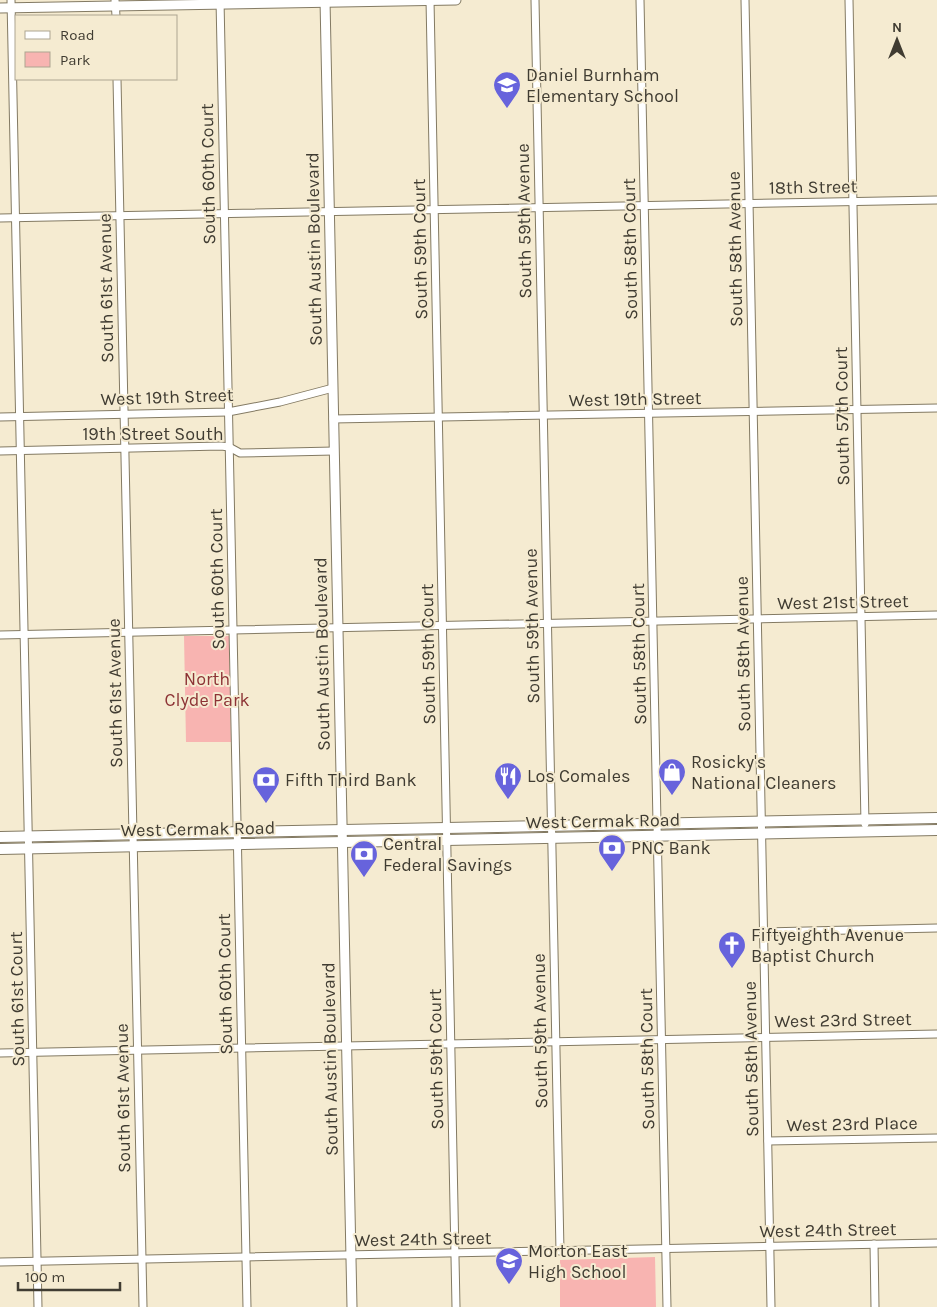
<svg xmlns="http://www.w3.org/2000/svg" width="937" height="1307" viewBox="0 0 937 1307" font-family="Karla,sans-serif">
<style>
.green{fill:#f8b4b1}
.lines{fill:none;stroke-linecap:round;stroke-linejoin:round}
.minor-casing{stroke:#837a63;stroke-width:9}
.tertiary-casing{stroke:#837a63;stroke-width:11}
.secondary-casing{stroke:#837a63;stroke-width:12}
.minor{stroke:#fff;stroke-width:7}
.tertiary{stroke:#fff;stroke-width:9}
.secondary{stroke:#fff;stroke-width:10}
.labels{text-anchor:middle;stroke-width:4;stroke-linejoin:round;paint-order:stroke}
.poi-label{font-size:18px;fill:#403c32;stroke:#f5ebd1;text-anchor:start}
.street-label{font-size:18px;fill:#403c32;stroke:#f5ebd1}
.park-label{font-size:18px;fill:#8d3335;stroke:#f5ebd1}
</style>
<rect width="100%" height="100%" fill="#f5ebd1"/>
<g class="green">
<polygon points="184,636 229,636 231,742 186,742"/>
<polygon points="655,1257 656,1307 560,1307 560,1260"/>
</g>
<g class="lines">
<g class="minor-casing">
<g id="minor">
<polyline points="11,0 38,1307"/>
<polyline points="115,0 116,16"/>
<polyline points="220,0 247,1307"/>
<polyline points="430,0 456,1307"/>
<polyline points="535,0 560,1251"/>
<polyline points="640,0 667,1307"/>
<polyline points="745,0 771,1307"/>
<polyline points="849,0 865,824"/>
<polyline points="117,79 143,1307"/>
<polyline points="0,218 937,200"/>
<polyline points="0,417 228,412 280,402 333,388"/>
<polyline points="333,419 937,408"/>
<polyline points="0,451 221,446 229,447 240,453 334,451"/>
<polyline points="0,635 937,615"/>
<polyline points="764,932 937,928"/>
<polyline points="0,1053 937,1034"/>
<polyline points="768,1141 937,1138"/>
<polyline points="874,1244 875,1307"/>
<polyline points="0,1262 937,1243"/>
</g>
</g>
<g class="tertiary-casing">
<g id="tertiary">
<polyline points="325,0 352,1307"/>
<polyline points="0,8 456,0"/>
</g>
</g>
<g class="secondary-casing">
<g id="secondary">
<polyline points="0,837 937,818"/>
<polyline points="0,849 937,830"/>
</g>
</g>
<use href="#minor" class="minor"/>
<use href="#tertiary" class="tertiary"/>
<use href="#secondary" class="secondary"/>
</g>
<defs>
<g id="school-pin" transform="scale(1.4375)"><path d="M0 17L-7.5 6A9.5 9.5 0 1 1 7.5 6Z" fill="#6763dc" stroke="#f5ebd1"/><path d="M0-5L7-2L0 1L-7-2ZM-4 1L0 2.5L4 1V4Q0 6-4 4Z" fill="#fff"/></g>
<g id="shop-pin" transform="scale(1.4375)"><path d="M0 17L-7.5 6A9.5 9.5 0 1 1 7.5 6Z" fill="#6763dc" stroke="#f5ebd1"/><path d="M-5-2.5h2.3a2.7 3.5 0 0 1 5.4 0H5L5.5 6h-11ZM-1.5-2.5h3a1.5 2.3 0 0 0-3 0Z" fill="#fff"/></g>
<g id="restaurant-pin" transform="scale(1.4375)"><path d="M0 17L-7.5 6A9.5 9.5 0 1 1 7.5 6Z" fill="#6763dc" stroke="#f5ebd1"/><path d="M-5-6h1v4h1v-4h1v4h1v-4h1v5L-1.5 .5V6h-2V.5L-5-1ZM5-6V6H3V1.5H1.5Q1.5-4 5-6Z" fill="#fff"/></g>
<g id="bank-pin" transform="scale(1.4375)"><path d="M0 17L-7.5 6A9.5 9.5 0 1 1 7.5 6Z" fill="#6763dc" stroke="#f5ebd1"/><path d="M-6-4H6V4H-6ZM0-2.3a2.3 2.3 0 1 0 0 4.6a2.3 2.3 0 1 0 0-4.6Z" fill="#fff"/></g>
<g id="church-pin" transform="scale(1.4375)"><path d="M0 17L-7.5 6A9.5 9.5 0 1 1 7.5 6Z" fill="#6763dc" stroke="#f5ebd1"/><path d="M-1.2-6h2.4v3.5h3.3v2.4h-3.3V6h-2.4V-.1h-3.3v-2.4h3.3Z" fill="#fff"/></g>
</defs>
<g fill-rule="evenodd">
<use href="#school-pin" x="507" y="85"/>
<use href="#shop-pin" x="672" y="772"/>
<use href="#restaurant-pin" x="508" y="776"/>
<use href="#bank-pin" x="266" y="780"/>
<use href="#bank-pin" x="612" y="848"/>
<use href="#bank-pin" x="364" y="854"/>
<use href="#church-pin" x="732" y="945"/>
<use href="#school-pin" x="509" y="1261"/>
</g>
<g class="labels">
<g class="poi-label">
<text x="526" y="81">Daniel Burnham<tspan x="526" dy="21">Elementary School</tspan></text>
<text x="691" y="768">Rosicky's<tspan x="691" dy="21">National Cleaners</tspan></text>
<text x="527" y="782">Los Comales</text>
<text x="285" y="786">Fifth Third Bank</text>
<text x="383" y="850">Central<tspan x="383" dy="21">Federal Savings</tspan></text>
<text x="631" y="854">PNC Bank</text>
<text x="751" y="941">Fiftyeighth Avenue<tspan x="751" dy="21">Baptist Church</tspan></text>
<text x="528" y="1257">Morton East<tspan x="528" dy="21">High School</tspan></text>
</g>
<g class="street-label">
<text transform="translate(208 174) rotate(-91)" y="6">South 60th Court</text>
<text transform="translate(813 187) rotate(-1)" y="6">18th Street</text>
<text transform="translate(524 221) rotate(-91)" y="6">South 59th Avenue</text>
<text transform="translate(314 249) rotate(-91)" y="6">South Austin Boulevard</text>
<text transform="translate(420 249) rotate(-91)" y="6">South 59th Court</text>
<text transform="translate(630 249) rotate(-91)" y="6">South 58th Court</text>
<text transform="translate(735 249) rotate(-91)" y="6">South 58th Avenue</text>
<text transform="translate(106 288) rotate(-91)" y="6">South 61st Avenue</text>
<text transform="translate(167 397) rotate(-2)" y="6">West 19th Street</text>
<text transform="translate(635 399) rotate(-1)" y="6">West 19th Street</text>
<text transform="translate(842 416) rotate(-91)" y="6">South 57th Court</text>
<text x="153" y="440">19th Street South</text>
<text transform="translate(217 579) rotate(-91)" y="6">South 60th Court</text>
<text transform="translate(843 602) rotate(-1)" y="6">West 21st Street</text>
<text transform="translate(532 626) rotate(-91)" y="6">South 59th Avenue</text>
<text transform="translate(322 654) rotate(-91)" y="6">South Austin Boulevard</text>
<text transform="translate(428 654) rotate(-91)" y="6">South 59th Court</text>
<text transform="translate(639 654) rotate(-91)" y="6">South 58th Court</text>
<text transform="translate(743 654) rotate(-91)" y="6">South 58th Avenue</text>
<text transform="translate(115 693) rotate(-91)" y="6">South 61st Avenue</text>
<text transform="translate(603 821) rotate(-1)" y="6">West Cermak Road</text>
<text transform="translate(198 829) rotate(-1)" y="6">West Cermak Road</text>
<text transform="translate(225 984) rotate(-91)" y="6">South 60th Court</text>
<text transform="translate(17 999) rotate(-91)" y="6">South 61st Court</text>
<text transform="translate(843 1020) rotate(-1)" y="6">West 23rd Street</text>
<text transform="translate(540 1031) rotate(-91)" y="6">South 59th Avenue</text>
<text transform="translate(330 1059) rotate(-91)" y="6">South Austin Boulevard</text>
<text transform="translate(436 1059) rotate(-91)" y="6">South 59th Court</text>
<text transform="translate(647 1059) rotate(-91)" y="6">South 58th Court</text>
<text transform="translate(751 1059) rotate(-91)" y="6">South 58th Avenue</text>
<text transform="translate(123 1098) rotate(-91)" y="6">South 61st Avenue</text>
<text transform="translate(852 1124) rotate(-1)" y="6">West 23rd Place</text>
<text transform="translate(828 1230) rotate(-1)" y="6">West 24th Street</text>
<text transform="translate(423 1239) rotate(-1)" y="6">West 24th Street</text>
</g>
<g class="park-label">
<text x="207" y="685">North<tspan x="207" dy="21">Clyde Park</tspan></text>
</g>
</g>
<rect x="15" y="15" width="162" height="65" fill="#f5ebd1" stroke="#ada591"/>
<rect x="25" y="31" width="25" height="8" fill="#ffffff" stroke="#ada591"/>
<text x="60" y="40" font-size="15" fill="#403c32">Road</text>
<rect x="25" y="52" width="25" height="15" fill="#f8b4b1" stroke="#ada591"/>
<text x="60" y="65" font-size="15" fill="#403c32">Park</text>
<g transform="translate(897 40)" stroke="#f5ebd1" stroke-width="4" paint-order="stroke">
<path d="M0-4L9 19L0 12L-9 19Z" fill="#403c32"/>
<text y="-8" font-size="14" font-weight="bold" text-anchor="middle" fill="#403c32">N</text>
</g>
<path d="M18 1282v8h102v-8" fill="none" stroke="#403c32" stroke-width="2.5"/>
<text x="25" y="1282" font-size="15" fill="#403c32" stroke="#f5ebd1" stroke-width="4" paint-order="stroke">100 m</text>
</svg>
